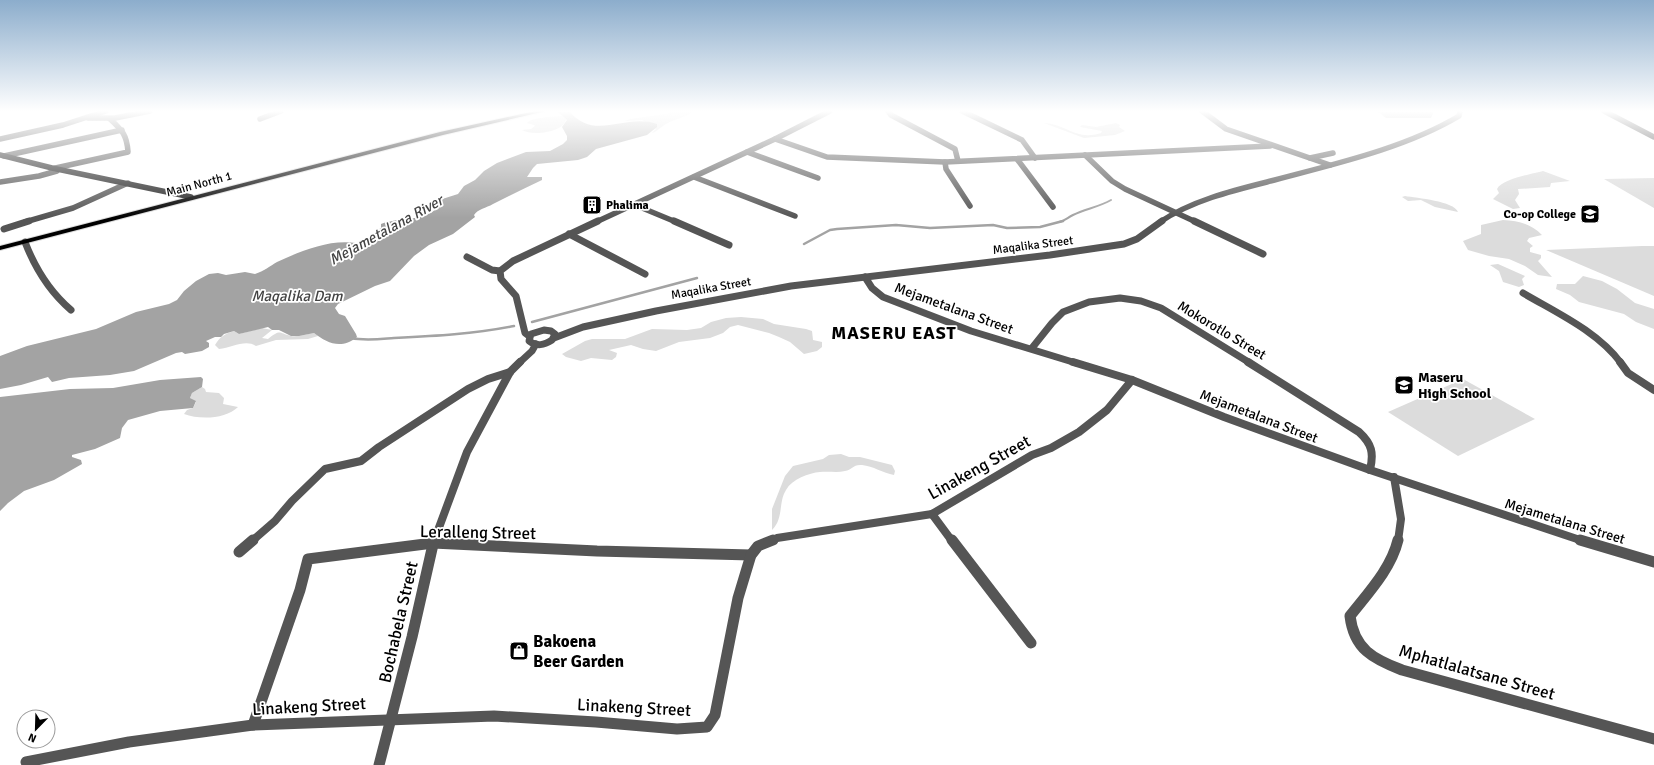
<svg xmlns="http://www.w3.org/2000/svg" width="1654" height="765" viewBox="0 0 1654 765" font-family="Signika,sans-serif">
<style>
.green{fill:#dcdcdc}
.water{fill:#a3a3a3}
.lines{fill:none;stroke-linecap:round;stroke-linejoin:round}
.stream-far1{stroke:#a3a3a3;stroke-width:2}
.stream{stroke:#a3a3a3;stroke-width:2.5}
.primary-casing{stroke:#dbdbdb;stroke-width:2}
.street-far3{stroke:#555;stroke-width:5.5}
.street-far2{stroke:#555;stroke-width:7}
.street-far1{stroke:#555;stroke-width:8}
.street{stroke:#555;stroke-width:11}
.secondary{stroke:#222;stroke-width:5.5}
.primary{fill:#000;fill-rule:evenodd}
.wall{fill:#a9a9a9}
.labels{text-anchor:middle;stroke-width:3.5;stroke-linejoin:round;paint-order:stroke}
.far-street-label{font-size:12px;fill:#000;stroke:#fff}
.far-poi-label{font-size:12px;font-weight:bold;fill:#000;stroke:#fff;text-anchor:start}
.street-label{font-size:14px;fill:#000;stroke:#fff}
.poi-label{font-size:14px;font-weight:bold;fill:#000;stroke:#fff;text-anchor:start}
.water-label{font-size:15px;font-style:italic;fill:#444;stroke:#fff}
.near-street-label{font-size:17px;fill:#000;stroke:#fff}
.near-poi-label{font-size:17px;font-weight:bold;fill:#000;stroke:#fff;text-anchor:start}
.district-label{font-size:18px;font-weight:bold;letter-spacing:1px;fill:#000;stroke:#fff}
</style>
<rect width="100%" height="100%" fill="#fff"/>
<g class="green">
<path d="M674 111H693C686 118 674 119 666 124 660 127 658 131 652 133L656 129 642 120 625 121 630 119 666 114Z"/>
<path d="M562 116 566 119C564 133 532 136 522 130L531 129 535 126 534 125 527 123C532 117 553 117 562 116Z"/>
<path d="M1044 123C1067 124 1075 141 1101 133L1102 131 1080 127 1082 125 1096 127 1116 123 1120 125 1119 127 1125 131 1115 135 1084 138Z"/>
<path d="M1543 171 1570 181 1551 183 1550 187 1518 189 1519 194 1515 200 1520 208 1513 209 1493 199 1499 193 1497 189C1502 179 1532 174 1543 171Z"/>
<polygon points="1654,178 1654,208 1604,179"/>
<path d="M1405 196C1417 198 1454 201 1458 212L1435 207 1421 200 1408 201 1402 197Z"/>
<path d="M1503 220C1519 221 1531 224 1542 235L1529 238 1527 241 1533 246 1530 248V252L1541 255V258L1538 261 1552 277 1538 275 1525 266 1509 259 1489 256 1468 250 1463 241 1481 234V225Z"/>
<polygon points="1654,246 1654,296 1546,250 1642,246"/>
<polygon points="1498,264 1525,276 1522,279 1524,285 1519,287 1503,282 1499,271 1490,265"/>
<polygon points="1583,276 1602,281 1617,289 1635,303 1654,309 1654,329 1636,322 1624,314 1579,302 1570,295 1556,289 1557,284 1575,284"/>
<polygon points="741,317 763,319 774,324 806,329 812,331 813,340 822,342 822,347 817,351 804,354 790,342 779,337 769,333 738,325 730,327 723,333 710,338 679,342 656,351 643,349 631,345 609,350 617,353 616,357 612,360 591,358 581,361 566,357 562,354 585,341 592,339 625,339 652,329 687,330 701,328 711,322 726,318"/>
<path d="M262 328 272 330 262 338 268 339C281 329 278 333 291 336 298 337 307 334 314 333L318 336 308 339 276 340 256 346C245 339 232 348 219 349L215 345C220 337 224 334 234 331L239 334Z"/>
<polygon points="1463,379 1535,419 1458,456 1388,412"/>
<path d="M202 387 205 389 206 392 219 393 224 398 223 404 238 407C226 419 200 420 184 414L187 410 193 408 196 402 190 398 192 393Z"/>
<path d="M841 454 849 457H860L892 465 895 471 894 475C883 473 873 466 862 465 853 464 852 470 845 471 837 473 829 471 820 472 809 473 792 479 786 490 778 503 784 518 772 530V509L785 476 793 466 823 459 829 455Z"/>
</g>
<g class="water">
<path d="M557 111H569C595 142 624 113 657 124V127L647 135 596 149 587 157 578 160 537 164 533 168 527 177H542V180C525 188 509 196 493 204 486 208 478 209 474 215L475 217 453 234 429 245 414 256 390 281 375 286 338 304 335 308 339 314 345 316 356 334 357 337C341 350 327 343 314 333L299 336H291L279 330H272L268 327 239 334 234 331 224 334 221 337H215L206 341 209 343V347L202 351 185 354 182 352 176 353 134 371 110 375 69 378 52 382 48 377 21 385 0 389V356L27 346 96 329 136 312 169 304 177 300 184 291 196 281 209 274 218 273 226 275 245 272 255 274C264 271 270 266 277 262 301 251 329 239 356 243L359 247H363L384 234 378 230 381 228V224C399 217 419 222 435 210L434 204 436 201 458 194 464 186 475 180 484 171 497 163 526 152 550 151 563 144 567 140V136L562 127 567 120Z"/>
<polygon points="201,377 203,379 202,387 192,393 190,398 196,401 193,408 160,411 128,420 122,428 120,438 95,449 72,455 72,457 81,460 82,464 54,480 24,491 8,503 0,511 0,397 70,389 113,388 160,380"/>
</g>
<g class="lines">
<path class="stream-far1" d="M1059 222C1065 221 1067 218 1073 215 1085 209 1099 207 1111 200"/>
<g class="stream">
<polyline points="804,244 830,230 837,229 896,225 930,228 993,225 1007,228 1040,227 1063,221"/>
<polyline points="532,322 697,278"/>
<path d="M351 338C365 341 380 339 394 338 435 336 474 334 514 326"/>
</g>
<g class="primary-casing">
<polygon id="primary" points="535,111 546,111 443,135 0,250 0,246 440,132"/>
</g>
<g class="street-far3">
<polyline points="888,111 891,115 955,149 958,161"/>
<polyline points="962,111 1022,140 1035,158"/>
<polyline points="1202,111 1226,129 1330,165"/>
<polyline points="88,118 115,118 150,111"/>
<polyline points="260,119 281,111"/>
<polyline points="0,139 63,125 106,111"/>
<polyline points="775,139 827,157 945,162 1270,146"/>
<polyline points="747,152 818,178"/>
<polyline points="1085,155 1112,181 1125,189 1196,222"/>
<polyline points="4,156 122,130"/>
<polyline points="1310,158 1333,153"/>
<polyline points="1017,159 1053,207"/>
<polyline points="945,162 946,169 970,206"/>
<path d="M51 169 128 152C127 135 122 130 110 119"/>
<polyline points="694,177 795,216"/>
<polyline points="0,182 39,176 57,171"/>
<polyline points="635,205 676,222"/>
<polyline points="25,222 73,208 128,183"/>
<polyline points="596,222 775,139 830,111"/>
<path d="M1160 222C1191 201 1231 191 1267 182 1330 165 1404 149 1459 116L1460 111"/>
</g>
<g class="street-far2">
<polyline points="674,221 729,245"/>
<polyline points="1194,221 1263,254"/>
<polyline points="4,229 29,221"/>
<polyline points="569,234 645,274"/>
<path d="M25 242C35 268 50 292 71 310"/>
<polyline points="467,257 492,270 500,271"/>
<polyline points="865,277 872,288 883,297 971,331 1076,363"/>
<path d="M1523 293C1557 313 1597 331 1621 363"/>
<path d="M544 330 551 331 555 334 552 340C544 345 537 347 529 341L531 334Z"/>
<polyline points="529,336 525,333 516,296 501,279 500,271 513,261 598,221"/>
<polyline points="554,338 583,327 656,311 791,286 1050,255 1124,244 1137,239 1162,221"/>
<polyline points="1032,348 1052,323 1063,312 1089,302 1120,298 1141,301 1161,308 1250,363"/>
<polyline points="519,363 532,351 536,344"/>
</g>
<g class="street-far1">
<polyline points="1073,362 1132,380 1224,417 1370,470 1583,541"/>
<path d="M1248 362 1359 432C1372 444 1374 453 1370 470"/>
<polyline points="1620,362 1628,373 1654,390"/>
<polyline points="1394,477 1401,519 1398,541"/>
<polyline points="932,514 952,541"/>
<polyline points="252,541 275,521 292,501 325,469 361,461 379,447 468,389 488,379 510,372"/>
<polyline points="434,541 467,452 510,372 520,362"/>
<polyline points="771,541 777,538 932,514 1032,455 1051,448 1079,432 1107,410 1132,380"/>
</g>
<g class="street">
<polyline points="952,540 1031,643"/>
<path d="M1398 540C1391 569 1368 593 1350 616 1354 649 1373 659 1402 670L1654 739"/>
<polyline points="1580,540 1654,562"/>
<polyline points="239,552 253,540"/>
<polyline points="253,725 300,590 308,559 433,543 597,551 751,555"/>
<polyline points="26,762 129,742 253,725 494,716 596,722 677,729 707,727 715,715 738,598 751,555 758,546 773,540"/>
<polyline points="379,765 412,637 434,540"/>
</g>
<g class="secondary">
<polyline points="1604,111 1654,137"/>
<polyline points="0,155 52,168 191,197"/>
</g>
<use href="#primary" class="primary"/>
</g>
<polygon class="wall" points="1377,111 1434,111 1431,118 1386,118"/>
<linearGradient id="sky" x2="0" y2="1"><stop stop-color="#8cadcc"/><stop offset="0.51" stop-color="#fff"/><stop offset="1" stop-color="#fff" stop-opacity="0"/></linearGradient>
<rect width="1654" height="218" fill="url(#sky)"/>
<defs>
<g id="building-square" transform="scale(1)"><rect x="-9" y="-9" width="18" height="18" rx="4" fill="#000" stroke="#fff"/><path d="M-4-6H4V6H1V3H-1V6H-4ZM-2.5-4.3h1.7v1.8h-1.7ZM.8-4.3h1.7v1.8H.8ZM-2.5-1h1.7V.8h-1.7ZM.8-1h1.7V.8H.8Z" fill="#fff"/></g>
<g id="university-square" transform="scale(1)"><rect x="-9" y="-9" width="18" height="18" rx="4" fill="#000" stroke="#fff"/><path d="M0-5L7-2L0 1L-7-2ZM-4 1L0 2.5L4 1V4Q0 6-4 4Z" fill="#fff"/></g>
<g id="school-square" transform="scale(1)"><rect x="-9" y="-9" width="18" height="18" rx="4" fill="#000" stroke="#fff"/><path d="M0-5L7-2L0 1L-7-2ZM-4 1L0 2.5L4 1V4Q0 6-4 4Z" fill="#fff"/></g>
<g id="shop-square" transform="scale(1)"><rect x="-9" y="-9" width="18" height="18" rx="4" fill="#000" stroke="#fff"/><path d="M-5-2.5h2.3a2.7 3.5 0 0 1 5.4 0H5L5.5 6h-11ZM-1.5-2.5h3a1.5 2.3 0 0 0-3 0Z" fill="#fff"/></g>
</defs>
<g fill-rule="evenodd">
<use href="#building-square" x="592" y="205"/>
<use href="#university-square" x="1590" y="214"/>
<use href="#school-square" x="1404" y="385"/>
<use href="#shop-square" x="519" y="651"/>
</g>
<g class="labels">
<g class="far-street-label">
<text transform="translate(199 184) rotate(-15)" y="4">Main North 1</text>
<text transform="translate(1033 245) rotate(-7)" y="4">Maqalika Street</text>
<text transform="translate(711 288) rotate(-10)" y="4">Maqalika Street</text>
</g>
<g class="far-poi-label">
<text x="606" y="209">Phalima</text>
<text x="1576" y="218" text-anchor="end">Co-op College</text>
</g>
<g class="street-label">
<text transform="translate(954 308) rotate(20)" y="5">Mejametalana Street</text>
<text transform="translate(1222 330) rotate(31)" y="5">Mokorotlo Street</text>
<text transform="translate(1259 416) rotate(21)" y="5">Mejametalana Street</text>
<text transform="translate(1565 521) rotate(17)" y="5">Mejametalana Street</text>
</g>
<g class="poi-label">
<text x="1418" y="382">Maseru<tspan x="1418" dy="16">High School</tspan></text>
</g>
<g class="water-label">
<text transform="translate(386 230) rotate(-29)" y="5">Mejametalana River</text>
<text x="297" y="301">Maqalika Dam</text>
</g>
<g class="near-street-label">
<text transform="translate(979 467) rotate(-29)" y="6">Linakeng Street</text>
<text transform="translate(478 532) rotate(1)" y="6">Leralleng Street</text>
<text transform="translate(398 622) rotate(-77)" y="6">Bochabela Street</text>
<text transform="translate(1477 672) rotate(16)" y="6">Mphatlalatsane Street</text>
<text transform="translate(309 706) rotate(-3)" y="6">Linakeng Street</text>
<text transform="translate(634 707) rotate(3)" y="6">Linakeng Street</text>
</g>
<g class="near-poi-label">
<text x="533" y="647">Bakoena<tspan x="533" dy="20">Beer Garden</tspan></text>
</g>
<g class="district-label">
<text x="894" y="339">MASERU EAST</text>
</g>
</g>
<g transform="translate(36 729) rotate(203)"><circle r="19" fill="#ffffff" stroke="#999999"/>
<path d="M0-3L7 15L0 10L-7 15Z" fill="#000000"/>
<text y="-6" font-size="11" font-weight="bold" text-anchor="middle" fill="#000000">N</text>
</g>
</svg>
